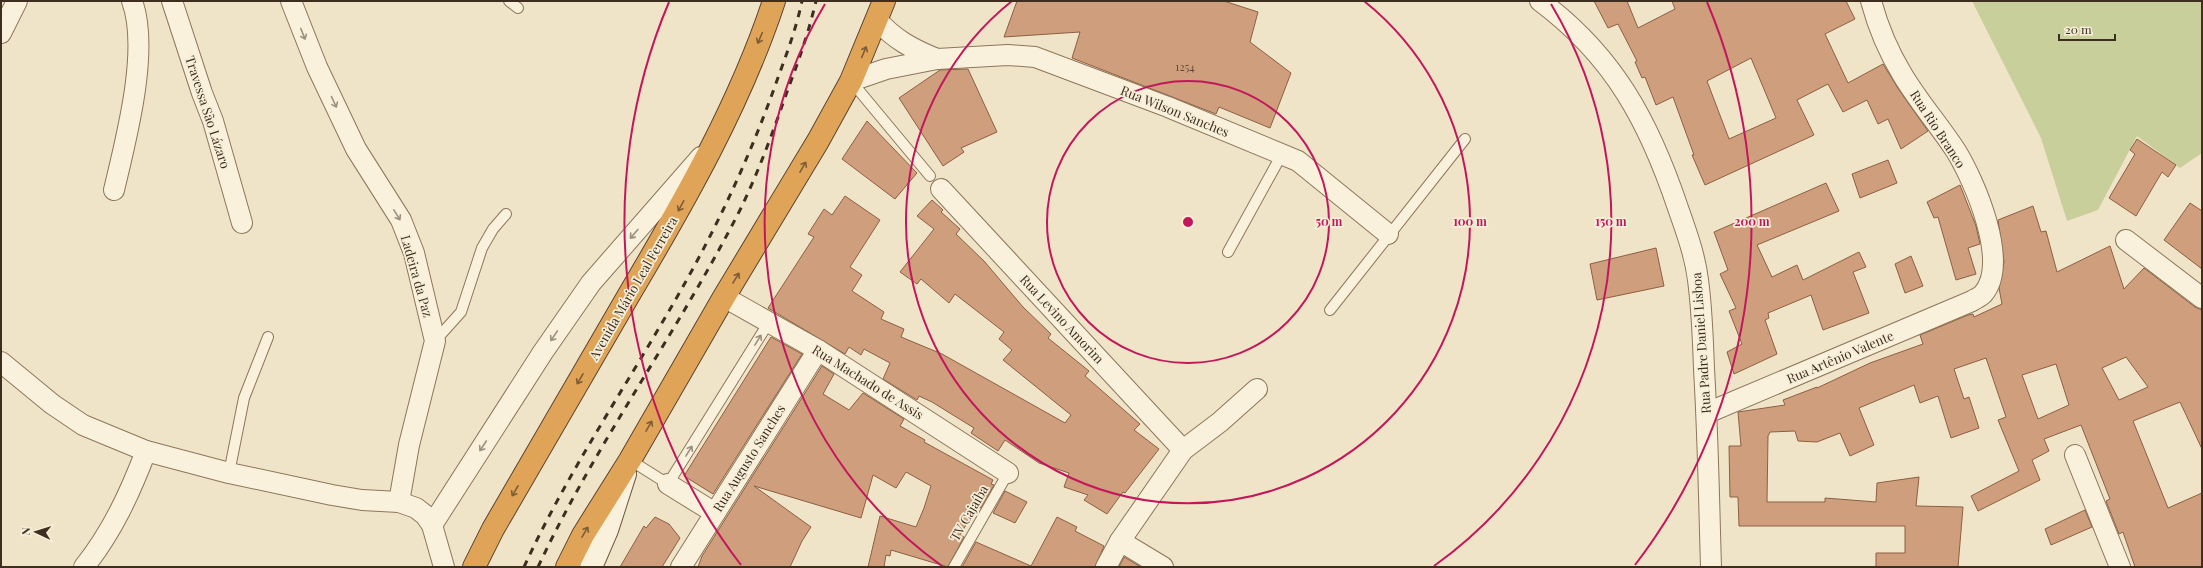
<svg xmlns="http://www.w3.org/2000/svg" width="2203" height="568" viewBox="0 0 2203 568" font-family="'Playfair Display',serif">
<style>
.green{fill:#c9cf9b}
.building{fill:#cf9f7d;stroke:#8d5f41;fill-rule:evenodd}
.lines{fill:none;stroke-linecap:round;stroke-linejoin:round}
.lane-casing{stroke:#8d765c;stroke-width:12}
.street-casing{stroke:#8d765c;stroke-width:22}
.secondary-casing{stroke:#6f573f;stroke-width:24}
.highway-casing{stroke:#5b4430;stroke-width:24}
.lane{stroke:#faf1dc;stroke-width:10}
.street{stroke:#faf1dc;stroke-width:20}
.secondary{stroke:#faf1dc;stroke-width:22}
.highway{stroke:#e0a458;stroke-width:22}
.rail{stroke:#3d2e20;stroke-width:3;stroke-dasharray:7 7;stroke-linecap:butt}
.oneway{stroke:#9c907e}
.oneway2{stroke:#7e5d36}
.ring{fill:none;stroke:#c2185b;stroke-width:2}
.labels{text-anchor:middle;stroke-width:3.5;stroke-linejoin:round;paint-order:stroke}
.number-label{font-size:11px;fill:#624a37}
.street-label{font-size:13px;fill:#3d2e20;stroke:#f7eed8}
.centre{fill:#c2185b;stroke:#f7eed8;stroke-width:2}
.ring-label{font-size:12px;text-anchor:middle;font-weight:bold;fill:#c2185b;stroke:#f7eed8;stroke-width:3.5;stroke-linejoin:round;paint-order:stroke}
</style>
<rect width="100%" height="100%" fill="#f0e4c8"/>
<polygon class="green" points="1972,1 2202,1 2202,153 2180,168 2137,136 2098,210 2067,221 2041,138"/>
<g class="building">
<polygon points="1017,1 1224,1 1258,12 1250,42 1291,73 1270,128 1219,107 1216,114 1072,58 1080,32 1004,37"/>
<path d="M1594 1H1627L1638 28 1675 9 1672 1H1846L1855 19 1825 34 1848 83 1883 64 1899 90 1928 131 1901 149 1888 119 1878 124 1867 100 1843 112 1828 84 1797 100 1814 135 1705 185 1692 155H1694L1673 97 1656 105 1645 77 1642 78 1635 62 1637 61 1618 24 1608 28ZM1751 58 1776 118 1729 139 1707 81Z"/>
<polygon points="968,69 997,132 961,148 964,152 943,166 899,98 940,70"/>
<polygon points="867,121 917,173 895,199 842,159"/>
<polygon points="2137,139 2176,165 2168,177 2162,172 2136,216 2109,198 2135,154 2130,150"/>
<polygon points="1888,160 1897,183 1860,198 1852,174"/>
<polygon points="1826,183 1839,211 1757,245 1772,277 1797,265 1803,280 1859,252 1866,267 1853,272 1869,313 1823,330 1811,295 1768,313 1769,318 1765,320 1777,354 1734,374 1727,352 1742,344 1729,311 1736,308 1720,274 1728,270 1714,232"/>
<polygon points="1960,185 1976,226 1980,244 1968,248 1976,274 1956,280 1938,217 1934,218 1927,202"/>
<polygon points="845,196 880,220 850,267 862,275 852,291 884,312 881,319 904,329 901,337 942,354 1065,423 1071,415 1003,360 1012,350 999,339 1004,332 955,294 949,303 921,279 917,284 900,272 934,229 917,216 932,200 943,210 941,212 960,229 956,234 984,261 1023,307 1051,334 1048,338 1089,371 1085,376 1140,424 1134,430 1159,449 1125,493 1123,492 1107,514 1084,500 1088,495 1064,487 1069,473 1039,463 1005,440 998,451 971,433 974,428 932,402 919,396 917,400 883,379 890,363 864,349 861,355 849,347 845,354 768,308 814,237 808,234 824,209 832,215"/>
<polygon points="2190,203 2202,211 2202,269 2164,240"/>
<path d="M2033 206 2041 232 2046 231 2057 272 2110 246 2124 289 2144 268 2195 307 2202 310V449L2180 402 2133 421 2168 508 2202 493V567H2135L2123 532 2119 534 2106 501 2110 499 2081 425 2044 439 2049 451 2032 460 2040 480 1978 511 1971 496 2019 471 1998 420 2006 417 1986 358 1954 369 1964 399 1969 397 1979 428 1951 438 1938 396 1920 403 1914 385 1859 408 1874 445 1850 456 1840 433 1817 442 1798 441 1795 431 1770 432 1768 436 1767 502H1825V498L1876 502 1877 483 1919 477 1916 506 1963 507 1958 567H1876V553H1905V526H1739L1738 497H1730L1729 446H1741L1738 412 1785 405 1783 400 1817 387V388L1870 363 1923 344 1920 335 1968 315 1973 314 1974 317 2002 304 1999 288 2004 262 1998 220ZM2126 357 2148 387 2119 400 2102 368ZM2056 364 2069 405 2038 419 2022 375Z"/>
<polygon points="1656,248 1664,286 1597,300 1590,264"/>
<polygon points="1911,256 1923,286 1905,293 1895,264"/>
<polygon points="771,337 802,354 713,494 684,476"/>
<polygon points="822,366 834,374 823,394 849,410 863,393 904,419 900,426 925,440 924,442 993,480 991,484 994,485 981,508 977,506 960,535 964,537 948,567 891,550 890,556 886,555 884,567 868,567 880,516 916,527 924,508 931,486 906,472 896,488 873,475 861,518 754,486 811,527 802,541 790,567 698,567 702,556"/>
<polygon points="1005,491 1027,502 1015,523 993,513"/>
<polygon points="2085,510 2092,527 2051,545 2045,529"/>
<polygon points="655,517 669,524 680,538 662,567 620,567 644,526 646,528"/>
<polygon points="1057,517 1077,527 1075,531 1104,546 1095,567 962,567 976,542 1031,566"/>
<polygon points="1124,557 1141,567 1119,567"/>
</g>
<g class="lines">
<g class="lane-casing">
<g id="lane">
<polyline points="509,1 518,8"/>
<polyline points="851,81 930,176"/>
<polyline points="1228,252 1282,154"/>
<polyline points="1330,310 1465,139"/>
<polyline points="435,341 461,312 482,248 493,229 506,214"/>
<polyline points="630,460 668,484 769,322"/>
<polyline points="229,473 244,398 268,337"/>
<polyline points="954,567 1008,473"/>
</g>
</g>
<g class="street-casing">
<g id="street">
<polyline points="172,1 202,93 213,121 242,223"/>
<polyline points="291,1 317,67 356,149 401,220 414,253 435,341 409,445 399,502"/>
<path d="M1540 1C1614 56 1649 122 1678 208 1686 231 1695 255 1698 280 1702 309 1703 339 1704 369 1708 435 1709 501 1711 567"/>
<path d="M877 20C894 39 912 49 937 59"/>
<polyline points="1,33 17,1"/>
<polyline points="851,81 886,69 937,59 1008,55 1035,57 1168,107 1298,161 1388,234"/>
<polyline points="941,189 1183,450"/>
<path d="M114 190C126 139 150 50 132 1"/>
<polyline points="2126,240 2202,298"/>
<polyline points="724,297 818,350 1008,473"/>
<polyline points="1,362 52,404 83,425 146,451 229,473 332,495 362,500 399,502 416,508 425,515 432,525 444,567"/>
<path d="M1707 413 1972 301C1975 299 1980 297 1983 294 2010 263 1975 182 1956 151 1939 125 1918 101 1902 74 1888 51 1878 27 1871 1"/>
<polyline points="2075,455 2120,567"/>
<polyline points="668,484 715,513"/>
<polyline points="432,525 543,352 591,283 701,157"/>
<polyline points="1120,541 1163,567"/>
<path d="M84 567C112 532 130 493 146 451"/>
<polyline points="681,567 818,350"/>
<polyline points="1106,567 1120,541 1183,450 1220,422 1257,389"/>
</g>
</g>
<g class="secondary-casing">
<polyline id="secondary" points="591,567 607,530 625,474"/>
</g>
<g class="highway-casing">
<g id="highway">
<path d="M474 567 493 529C539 450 584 372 630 293 685 200 740 104 774 1"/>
<polyline points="567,567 583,535 630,460 724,297 818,141 851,81 884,1"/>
</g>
</g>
<use href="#lane" class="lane"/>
<use href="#street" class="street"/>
<use href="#secondary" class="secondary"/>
<use href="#highway" class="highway"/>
<g class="rail">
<path d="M524 567C568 471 629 382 681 290 718 225 750 156 775 86 785 58 796 30 802 1"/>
<path d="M538 567C596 443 678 332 740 210 759 171 774 129 788 89 799 60 809 31 816 1"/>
</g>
</g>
<defs><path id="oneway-shaft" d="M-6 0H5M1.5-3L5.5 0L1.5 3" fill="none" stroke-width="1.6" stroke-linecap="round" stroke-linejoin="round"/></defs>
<g class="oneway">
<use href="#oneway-shaft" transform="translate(303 34) rotate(68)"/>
<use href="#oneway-shaft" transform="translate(334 102) rotate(65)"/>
<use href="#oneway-shaft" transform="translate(397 215) rotate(58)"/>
<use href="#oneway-shaft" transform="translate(634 234) rotate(131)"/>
<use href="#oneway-shaft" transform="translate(554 336) rotate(124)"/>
<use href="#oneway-shaft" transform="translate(758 340) rotate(-58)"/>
<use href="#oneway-shaft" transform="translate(483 446) rotate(123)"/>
<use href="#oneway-shaft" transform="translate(689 451) rotate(-58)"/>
</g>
<g class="oneway2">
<use href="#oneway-shaft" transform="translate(760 38) rotate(113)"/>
<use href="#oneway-shaft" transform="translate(864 52) rotate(-67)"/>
<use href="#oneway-shaft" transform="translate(803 167) rotate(-60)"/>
<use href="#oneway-shaft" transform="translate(681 206) rotate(118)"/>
<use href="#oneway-shaft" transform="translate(736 278) rotate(-58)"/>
<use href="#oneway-shaft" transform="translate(580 379) rotate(120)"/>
<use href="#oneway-shaft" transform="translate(649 426) rotate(-60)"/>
<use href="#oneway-shaft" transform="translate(515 491) rotate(120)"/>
<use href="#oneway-shaft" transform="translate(585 532) rotate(-60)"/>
</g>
<g class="ring">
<circle cx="1188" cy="222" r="141"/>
<path d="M1364 1A282 282 0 1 1 1012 1"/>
<path d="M942 566A423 423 0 0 1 825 4M1551 4A423 423 0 0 1 1434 566"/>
<path d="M741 565A564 564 0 0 1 669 2M1707 2A564 564 0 0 1 1635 565"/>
</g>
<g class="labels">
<g class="number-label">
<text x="1185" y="71">1254</text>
</g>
<g class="street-label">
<text transform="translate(1175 111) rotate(22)" y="5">Rua Wilson Sanches</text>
<text transform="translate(208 112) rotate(72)" y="5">Travessa São Lázaro</text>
<text transform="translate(1938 129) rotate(57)" y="5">Rua Rio Branco</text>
<text transform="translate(417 276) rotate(74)" y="5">Ladeira da Paz</text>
<text transform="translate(633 288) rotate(-60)" y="5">Avenida Mário Leal Ferreira</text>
<text transform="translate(1062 319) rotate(47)" y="5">Rua Levino Amorim</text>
<text transform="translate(1701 343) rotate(-94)" y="5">Rua Padre Daniel Lisboa</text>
<text transform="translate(1840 357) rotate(-23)" y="5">Rua Artênio Valente</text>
<text transform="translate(868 382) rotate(32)" y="5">Rua Machado de Assis</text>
<text transform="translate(749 458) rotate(-58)" y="5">Rua Augusto Sanches</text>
<text transform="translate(969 513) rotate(-60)" y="5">TV Cajaíba</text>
</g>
</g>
<circle cx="1188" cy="222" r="6" class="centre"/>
<g class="ring-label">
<text x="1329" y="226">50 m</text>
<text x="1470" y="226">100 m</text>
<text x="1611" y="226">150 m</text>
<text x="1752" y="226">200 m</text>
</g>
<rect width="2203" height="568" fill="none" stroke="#3d2e20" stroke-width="4"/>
<g transform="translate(36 532) rotate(274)" stroke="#f7eed8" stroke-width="3" paint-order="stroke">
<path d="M0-3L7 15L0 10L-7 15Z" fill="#3d2e20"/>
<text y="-6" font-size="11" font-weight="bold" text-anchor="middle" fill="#3d2e20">N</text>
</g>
<path d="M2059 34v6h56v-6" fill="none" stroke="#3d2e20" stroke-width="2"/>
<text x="2065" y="34" font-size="12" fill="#3d2e20" stroke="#f7eed8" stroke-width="3" paint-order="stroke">20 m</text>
</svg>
